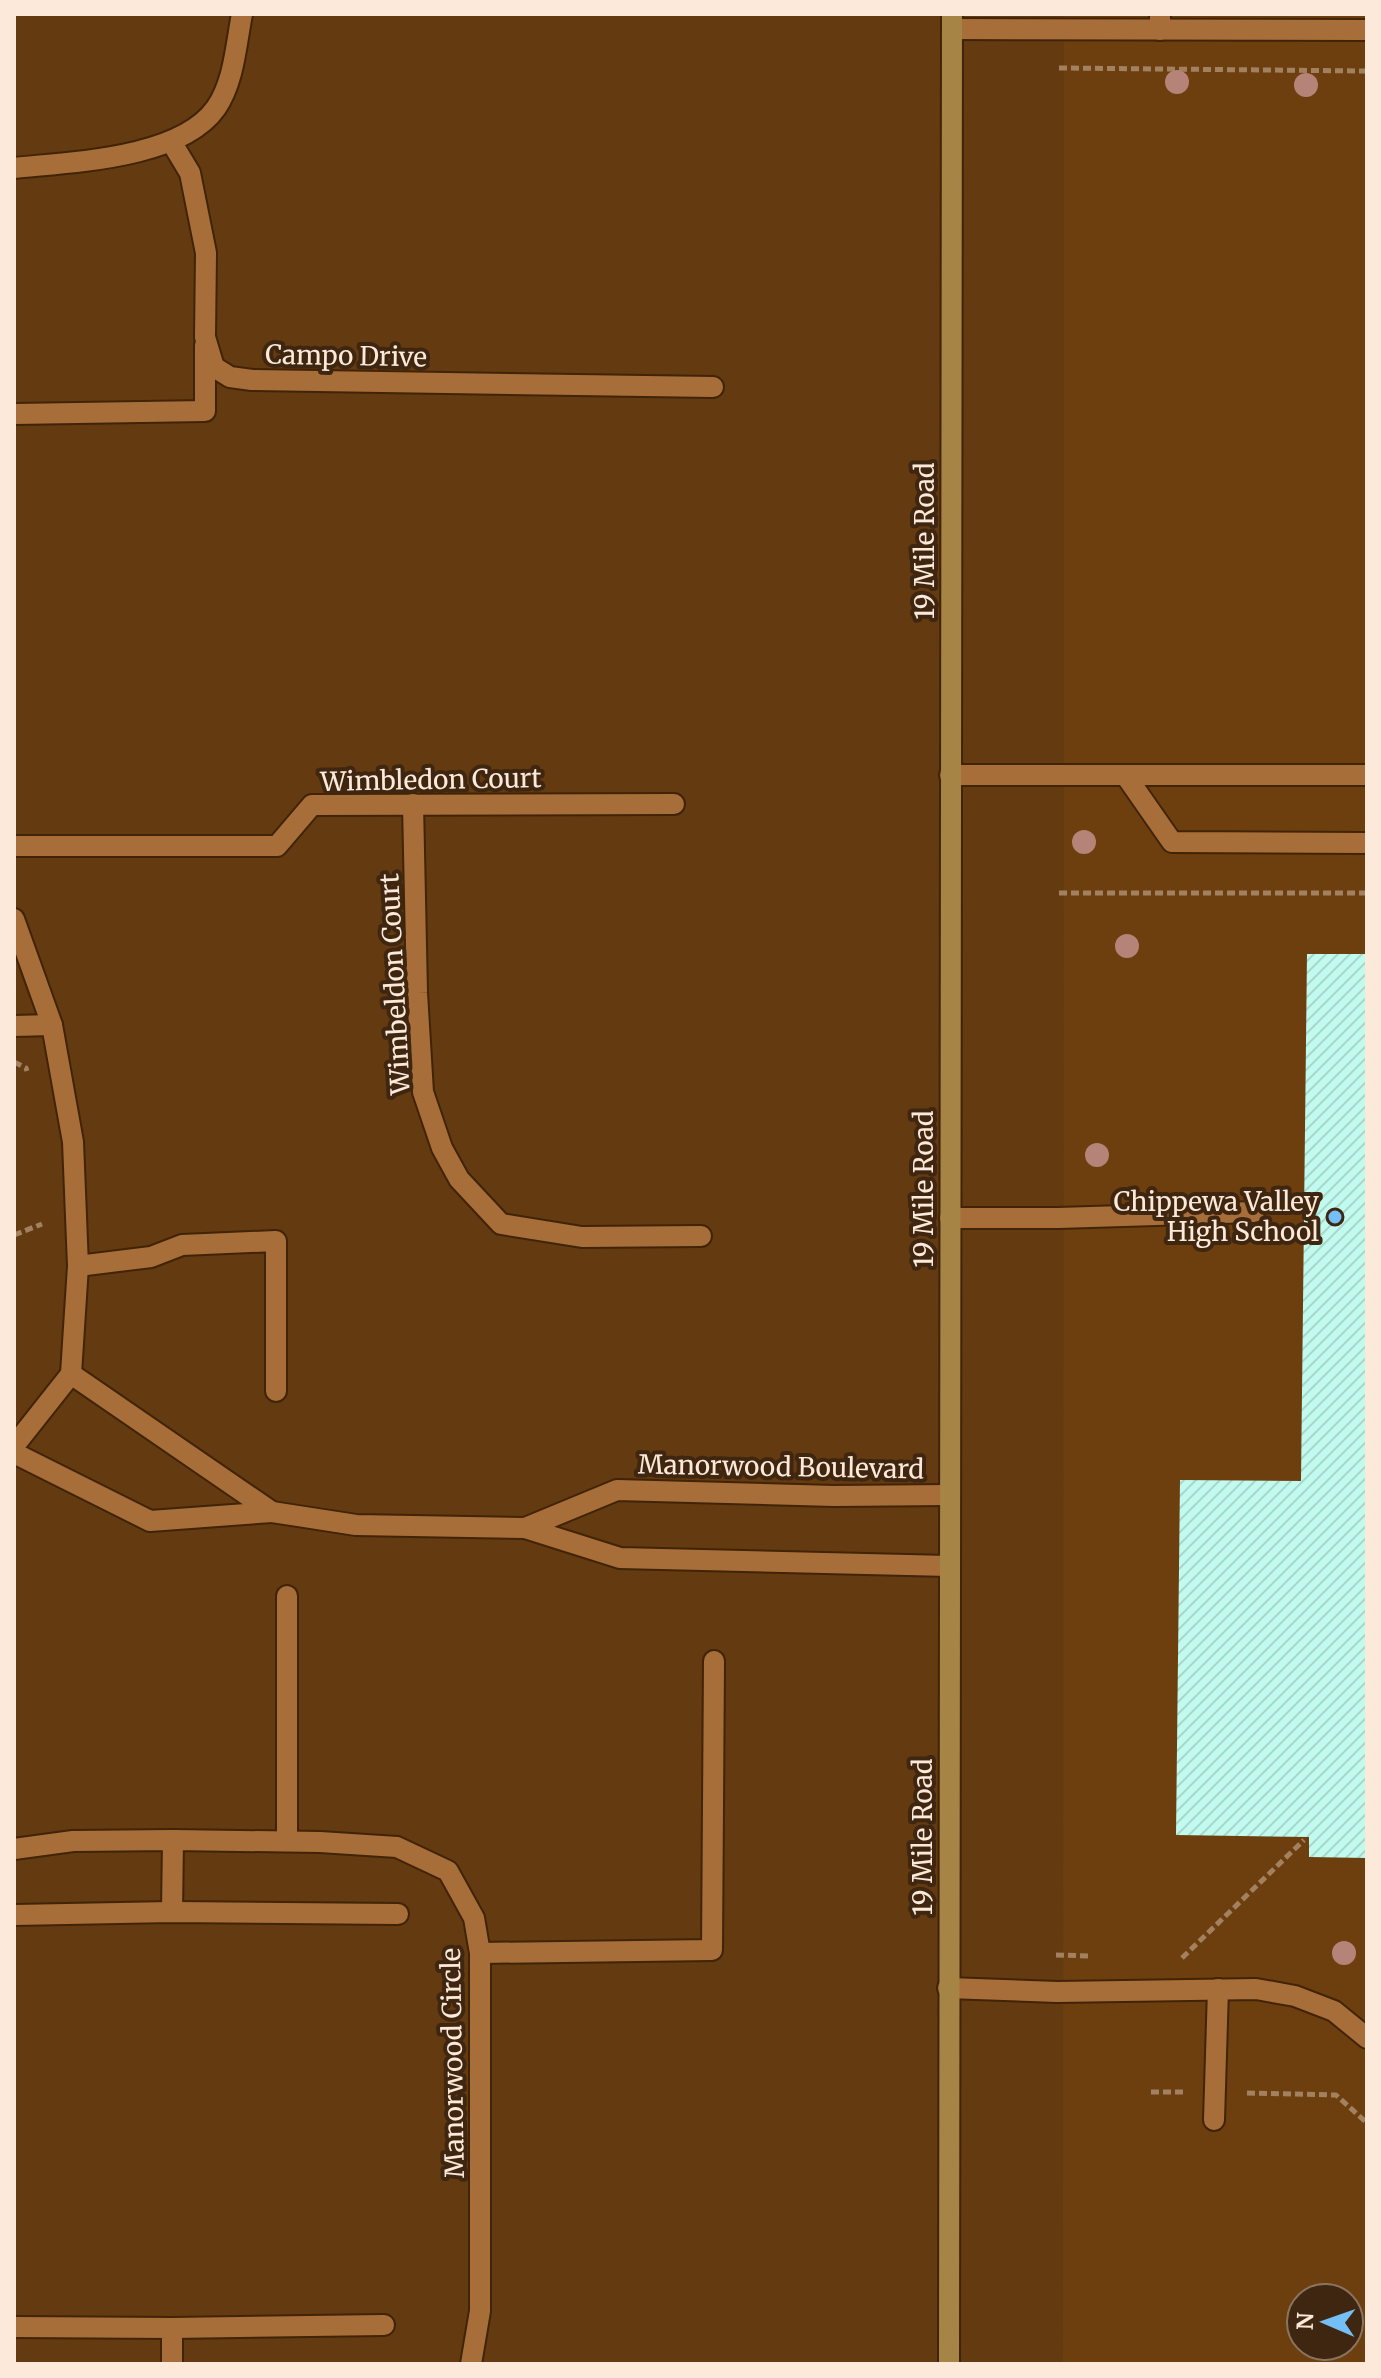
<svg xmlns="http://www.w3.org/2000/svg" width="1381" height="2378" viewBox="0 0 1381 2378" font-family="Merriweather,serif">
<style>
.built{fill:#6e3f0e;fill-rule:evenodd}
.building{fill:url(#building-hatch)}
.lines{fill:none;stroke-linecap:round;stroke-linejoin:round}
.lane-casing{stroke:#412407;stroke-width:24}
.street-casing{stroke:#412407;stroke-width:24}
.secondary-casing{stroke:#412407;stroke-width:24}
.path{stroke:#a28161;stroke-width:5;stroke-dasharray:8 4;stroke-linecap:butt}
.lane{stroke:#a86e3a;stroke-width:20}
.street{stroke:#a86e3a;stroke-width:20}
.secondary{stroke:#a68445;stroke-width:20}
.tree{fill:#b58378}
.poi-dot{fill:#74c0f6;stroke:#3e2610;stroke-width:3}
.labels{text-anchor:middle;stroke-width:8;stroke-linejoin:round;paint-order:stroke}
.street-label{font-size:26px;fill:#fde9d9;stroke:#3e2610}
.poi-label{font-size:26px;fill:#fde9d9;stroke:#3e2610;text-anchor:end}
</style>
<defs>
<pattern id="building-hatch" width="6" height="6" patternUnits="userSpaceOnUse" patternTransform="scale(2)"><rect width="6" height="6" fill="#c1fbef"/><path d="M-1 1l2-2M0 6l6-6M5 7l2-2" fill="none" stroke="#aad7cc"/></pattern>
</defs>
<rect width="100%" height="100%" fill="#643a10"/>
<path class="built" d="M1064 14H1367V2364H1063ZM1301 2298H1349V2346H1301Z"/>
<polygon class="building" points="1307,954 1367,954 1367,1858 1309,1857 1309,1837 1176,1835 1180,1480 1301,1481"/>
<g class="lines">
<g class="lane-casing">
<g id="lane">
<polyline points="1160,30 1160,14"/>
<polyline points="14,414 205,411 205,345"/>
<polyline points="950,775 1367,775"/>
<polyline points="1126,776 1172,842 1367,843"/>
<polyline points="14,1026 52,1025"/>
<polyline points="950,1218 1058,1218 1254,1212"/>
<polyline points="78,1266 151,1257 182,1245 276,1241 276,1391"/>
<polyline points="287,1596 287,1841"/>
<polyline points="172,1912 173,1840"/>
<polyline points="14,1915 172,1912 398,1914"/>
<polyline points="480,1953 712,1950 714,1661"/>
<polyline points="948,1988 1057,1992 1256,1989 1295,1996 1334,2011 1367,2038"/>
<polyline points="1214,2120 1218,1989"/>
<polyline points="14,2327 172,2328 172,2364"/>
<polyline points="172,2328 384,2325"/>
</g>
</g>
<g class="street-casing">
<g id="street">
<polyline points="952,29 1367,30"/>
<polyline points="172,143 190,173 206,253 205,337 214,367 230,377 252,380 713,387"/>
<path d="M14 168C71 162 180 159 216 108 234 82 236 45 242 14"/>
<polyline points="413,804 417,993 423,1092 442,1148 459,1179 501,1224 582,1237 701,1236"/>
<polyline points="14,846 277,846 312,805 674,804"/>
<polyline points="14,919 52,1025 73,1142 78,1266 71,1374"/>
<polyline points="14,1446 71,1374"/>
<polyline points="14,1453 150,1521 272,1512 71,1374"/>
<polyline points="948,1495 834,1496 617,1490 525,1528 620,1558 949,1566"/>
<polyline points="272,1512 356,1525 525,1528"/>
<polyline points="14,1849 73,1841 173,1840 320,1842 397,1847 448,1871 474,1918 480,1953 480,2311 471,2364"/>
</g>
</g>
<g class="secondary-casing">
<polyline id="secondary" points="949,2364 952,14"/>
</g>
<g class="path">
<polyline points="1059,68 1367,71"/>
<polyline points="1059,893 1367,893"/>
<polyline points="14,1062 26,1068 27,1071"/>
<polyline points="14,1235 42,1224"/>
<polyline points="1056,1955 1091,1956"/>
<polyline points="1182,1958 1304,1840"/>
<polyline points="1151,2092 1185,2092"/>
<polyline points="1247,2093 1336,2095 1367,2123"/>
</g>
<use href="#lane" class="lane"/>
<use href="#street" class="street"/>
<use href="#secondary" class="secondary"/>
</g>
<g class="tree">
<circle cx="1177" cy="82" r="12"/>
<circle cx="1306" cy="85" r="12"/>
<circle cx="1084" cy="842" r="12"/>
<circle cx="1127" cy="946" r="12"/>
<circle cx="1097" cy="1155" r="12"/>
<circle cx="1344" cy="1953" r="12"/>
</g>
<circle class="poi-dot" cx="1335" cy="1217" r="8"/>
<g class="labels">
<g class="street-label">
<text transform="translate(346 356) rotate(1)" y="9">Campo Drive</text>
<text transform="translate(925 541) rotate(-90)" y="9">19 Mile Road</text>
<text transform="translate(431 780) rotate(-1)" y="9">Wimbledon Court</text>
<text transform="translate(395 984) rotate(-93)" y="9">Wimbeldon Court</text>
<text transform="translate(924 1189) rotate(-90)" y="9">19 Mile Road</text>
<text transform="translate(781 1467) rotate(1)" y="9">Manorwood Boulevard</text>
<text transform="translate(923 1837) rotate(-90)" y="9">19 Mile Road</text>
<text transform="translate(453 2063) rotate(-91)" y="9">Manorwood Circle</text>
</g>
<g class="poi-label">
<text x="1319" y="1211">Chippewa Valley<tspan x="1319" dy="30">High School</tspan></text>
</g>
</g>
<rect width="1381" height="2378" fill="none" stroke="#fde9d9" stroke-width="32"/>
<g transform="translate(1325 2322) rotate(272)"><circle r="38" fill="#3e2610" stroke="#8a7460" stroke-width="2"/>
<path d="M0-6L14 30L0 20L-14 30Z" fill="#74c0f6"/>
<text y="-12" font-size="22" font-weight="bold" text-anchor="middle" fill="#fde9d9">N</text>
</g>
</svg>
